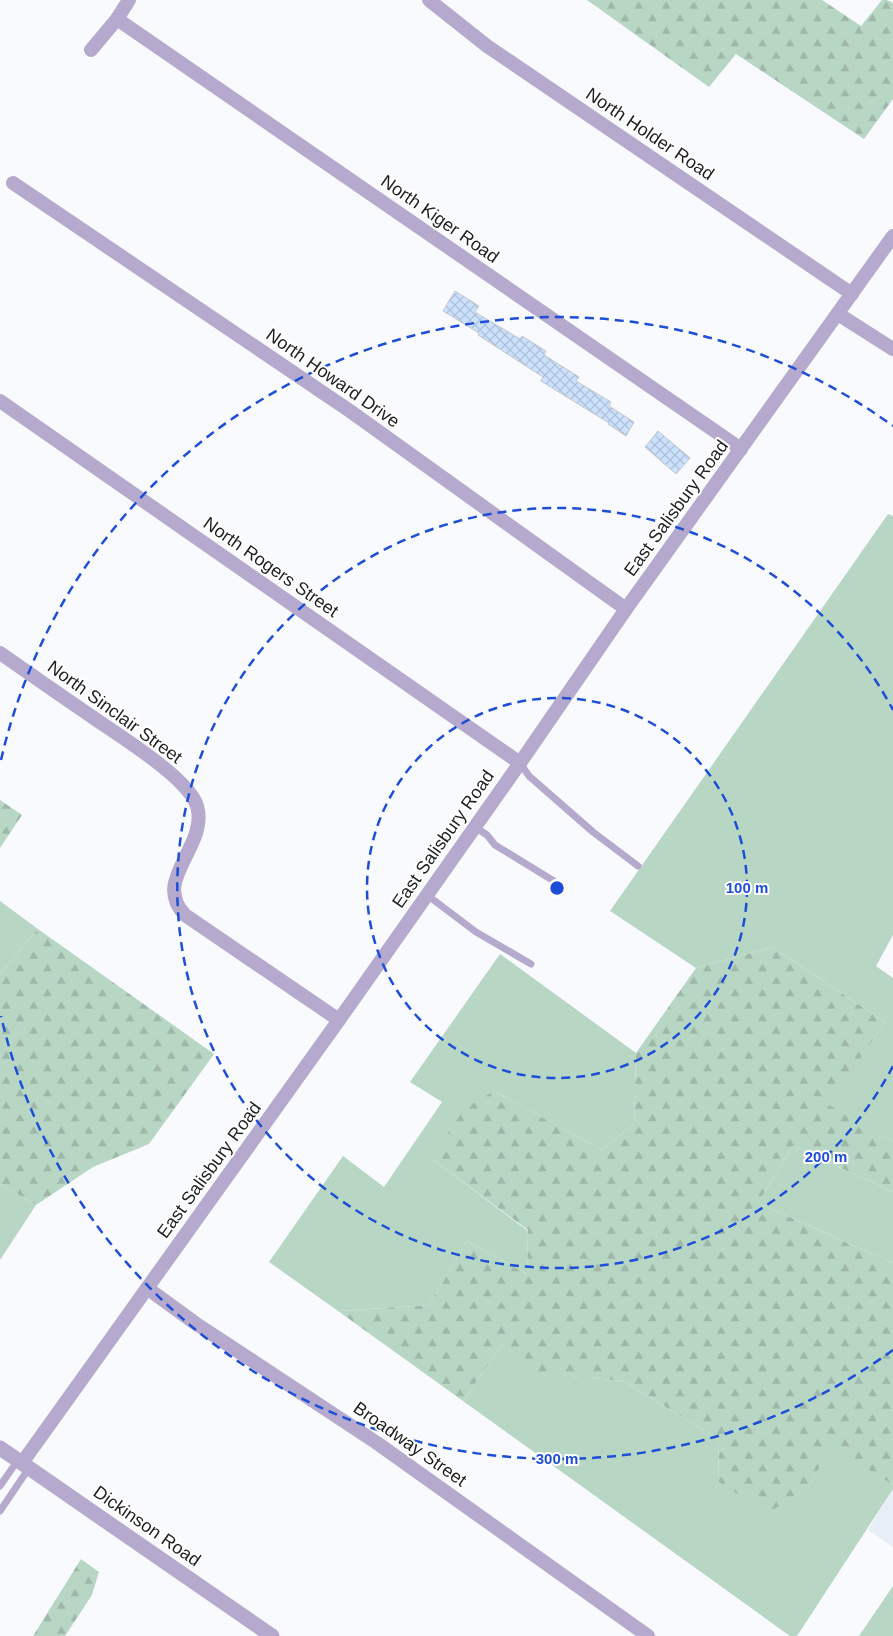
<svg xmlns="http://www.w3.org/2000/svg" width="893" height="1636" viewBox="0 0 893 1636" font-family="Arial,sans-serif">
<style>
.built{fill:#e8eef7}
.grass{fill:#b8d6c4}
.forest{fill:url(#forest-firs)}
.building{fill:url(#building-cross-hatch);stroke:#c6c8ca}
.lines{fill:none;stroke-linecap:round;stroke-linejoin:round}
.service{stroke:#b5a9cd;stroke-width:7}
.minor{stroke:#b5a9cd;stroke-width:14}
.tertiary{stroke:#b5a9cd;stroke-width:15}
.ring{fill:none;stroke:#1d4ed8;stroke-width:2.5;stroke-dasharray:9 6}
.labels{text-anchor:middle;stroke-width:4;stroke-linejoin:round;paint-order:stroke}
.street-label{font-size:18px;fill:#1d1e1f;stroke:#fff}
.centre{fill:#1d4ed8;stroke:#fff;stroke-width:2.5}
.ring-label{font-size:15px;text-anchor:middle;font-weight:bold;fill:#1d4ed8;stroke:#fff;stroke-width:4;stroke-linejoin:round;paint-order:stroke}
</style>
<defs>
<pattern id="forest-firs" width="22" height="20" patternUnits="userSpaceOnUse" patternTransform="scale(1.25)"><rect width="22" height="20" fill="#b8d6c4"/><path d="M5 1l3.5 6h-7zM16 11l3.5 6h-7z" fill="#9eb7a8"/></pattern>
<pattern id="building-cross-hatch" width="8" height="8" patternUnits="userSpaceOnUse" patternTransform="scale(1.25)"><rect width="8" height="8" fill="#cce1fd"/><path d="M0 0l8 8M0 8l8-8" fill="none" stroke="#afc1d8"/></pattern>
</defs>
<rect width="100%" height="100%" fill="#f9fafd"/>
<polygon class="built" points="893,1489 893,1547 868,1530"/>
<g class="grass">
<polygon points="888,514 893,516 893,935 876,966 893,978 893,1142 828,1105 885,1022 772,947 696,968 610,911"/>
<polygon points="0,901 38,929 0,974"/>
<polygon points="500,954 636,1053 634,1124 602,1150 494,1091 431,1158 528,1231 527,1274 467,1241 429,1305 338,1311 269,1262 343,1156 384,1187 442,1102 410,1082"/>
<polygon points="793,1146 893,1192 893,1263 758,1203"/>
<polygon points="0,1184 36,1205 0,1260"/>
<polygon points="501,1346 540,1373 623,1381 718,1439 719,1482 807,1490 831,1446 893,1485 893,1489 797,1636 790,1636 463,1401"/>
<polygon points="893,1586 893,1636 859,1636"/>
</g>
<g class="forest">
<polygon points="587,0 822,0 861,26 882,0 887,0 893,3 893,99 864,139 736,54 709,87"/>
<polygon points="0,800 22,815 0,848"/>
<polygon points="38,929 214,1054 149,1144 93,1167 36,1205 0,1184 0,974"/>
<polygon points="772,947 885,1022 829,1105 893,1142 893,1192 793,1146 758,1203 893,1263 893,1485 831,1447 807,1490 767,1513 719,1482 718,1439 623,1381 536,1373 501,1346 463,1401 338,1311 429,1305 467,1241 527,1274 528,1230 431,1158 465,1108 494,1091 602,1150 634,1124 636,1053 696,968"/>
<polygon points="81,1559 99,1572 92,1595 65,1636 33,1636"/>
</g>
<g class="building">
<polygon points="455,291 479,306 475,312 520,339 522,336 546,351 544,355 579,377 576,381 611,402 609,406 634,422 626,436 608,424 609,423 541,381 543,377 478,335 479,333 443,311"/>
<polygon points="658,431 690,458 676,474 645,447"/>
</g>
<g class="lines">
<g class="service">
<polyline points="520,763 529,776 593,832 638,866"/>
<polyline points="475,827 487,835 495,845 562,886"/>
<polyline points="427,895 476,932 531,964"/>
<polyline points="0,1486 18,1460"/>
<polyline points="0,1511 29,1468"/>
</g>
<g class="minor">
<polyline points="429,0 487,46 852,294"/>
<polyline points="117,19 741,449"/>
<polyline points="91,50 117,19 129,0"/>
<polyline points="13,183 350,411 626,609"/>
<polyline points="838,314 893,349"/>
<polyline points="0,401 520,763"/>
<path d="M0 653C30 674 60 695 91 716 116 734 188 777 197 806 209 846 151 880 185 915L339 1020"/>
<polyline points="147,1288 195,1323 377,1443 648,1636"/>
<polyline points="22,1463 339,1020 520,763 626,609 893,236"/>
</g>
<polyline class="tertiary" points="0,1448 272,1636"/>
</g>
<g class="ring">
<circle cx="557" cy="888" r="190"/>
<path d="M893 1066A380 380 0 1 1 893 710"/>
<path d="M893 1350A571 571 0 0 1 1 1016M1 760A571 571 0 0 1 893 426"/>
</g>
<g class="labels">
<g class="street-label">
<text transform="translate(650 134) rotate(34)" y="6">North Holder Road</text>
<text transform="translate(440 219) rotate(35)" y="6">North Kiger Road</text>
<text transform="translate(333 378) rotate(35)" y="6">North Howard Drive</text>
<text transform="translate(676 508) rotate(-54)" y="6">East Salisbury Road</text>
<text transform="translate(271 567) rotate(35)" y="6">North Rogers Street</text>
<text transform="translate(115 712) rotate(36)" y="6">North Sinclair Street</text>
<text transform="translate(443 839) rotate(-55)" y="6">East Salisbury Road</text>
<text transform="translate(209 1170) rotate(-54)" y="6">East Salisbury Road</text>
<text transform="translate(410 1444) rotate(35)" y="6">Broadway Street</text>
<text transform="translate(147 1526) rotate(35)" y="6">Dickinson Road</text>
</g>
</g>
<circle cx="557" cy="888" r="8" class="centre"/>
<g class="ring-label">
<text x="747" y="893">100 m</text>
<text x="826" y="1162">200 m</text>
<text x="557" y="1464">300 m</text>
</g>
</svg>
